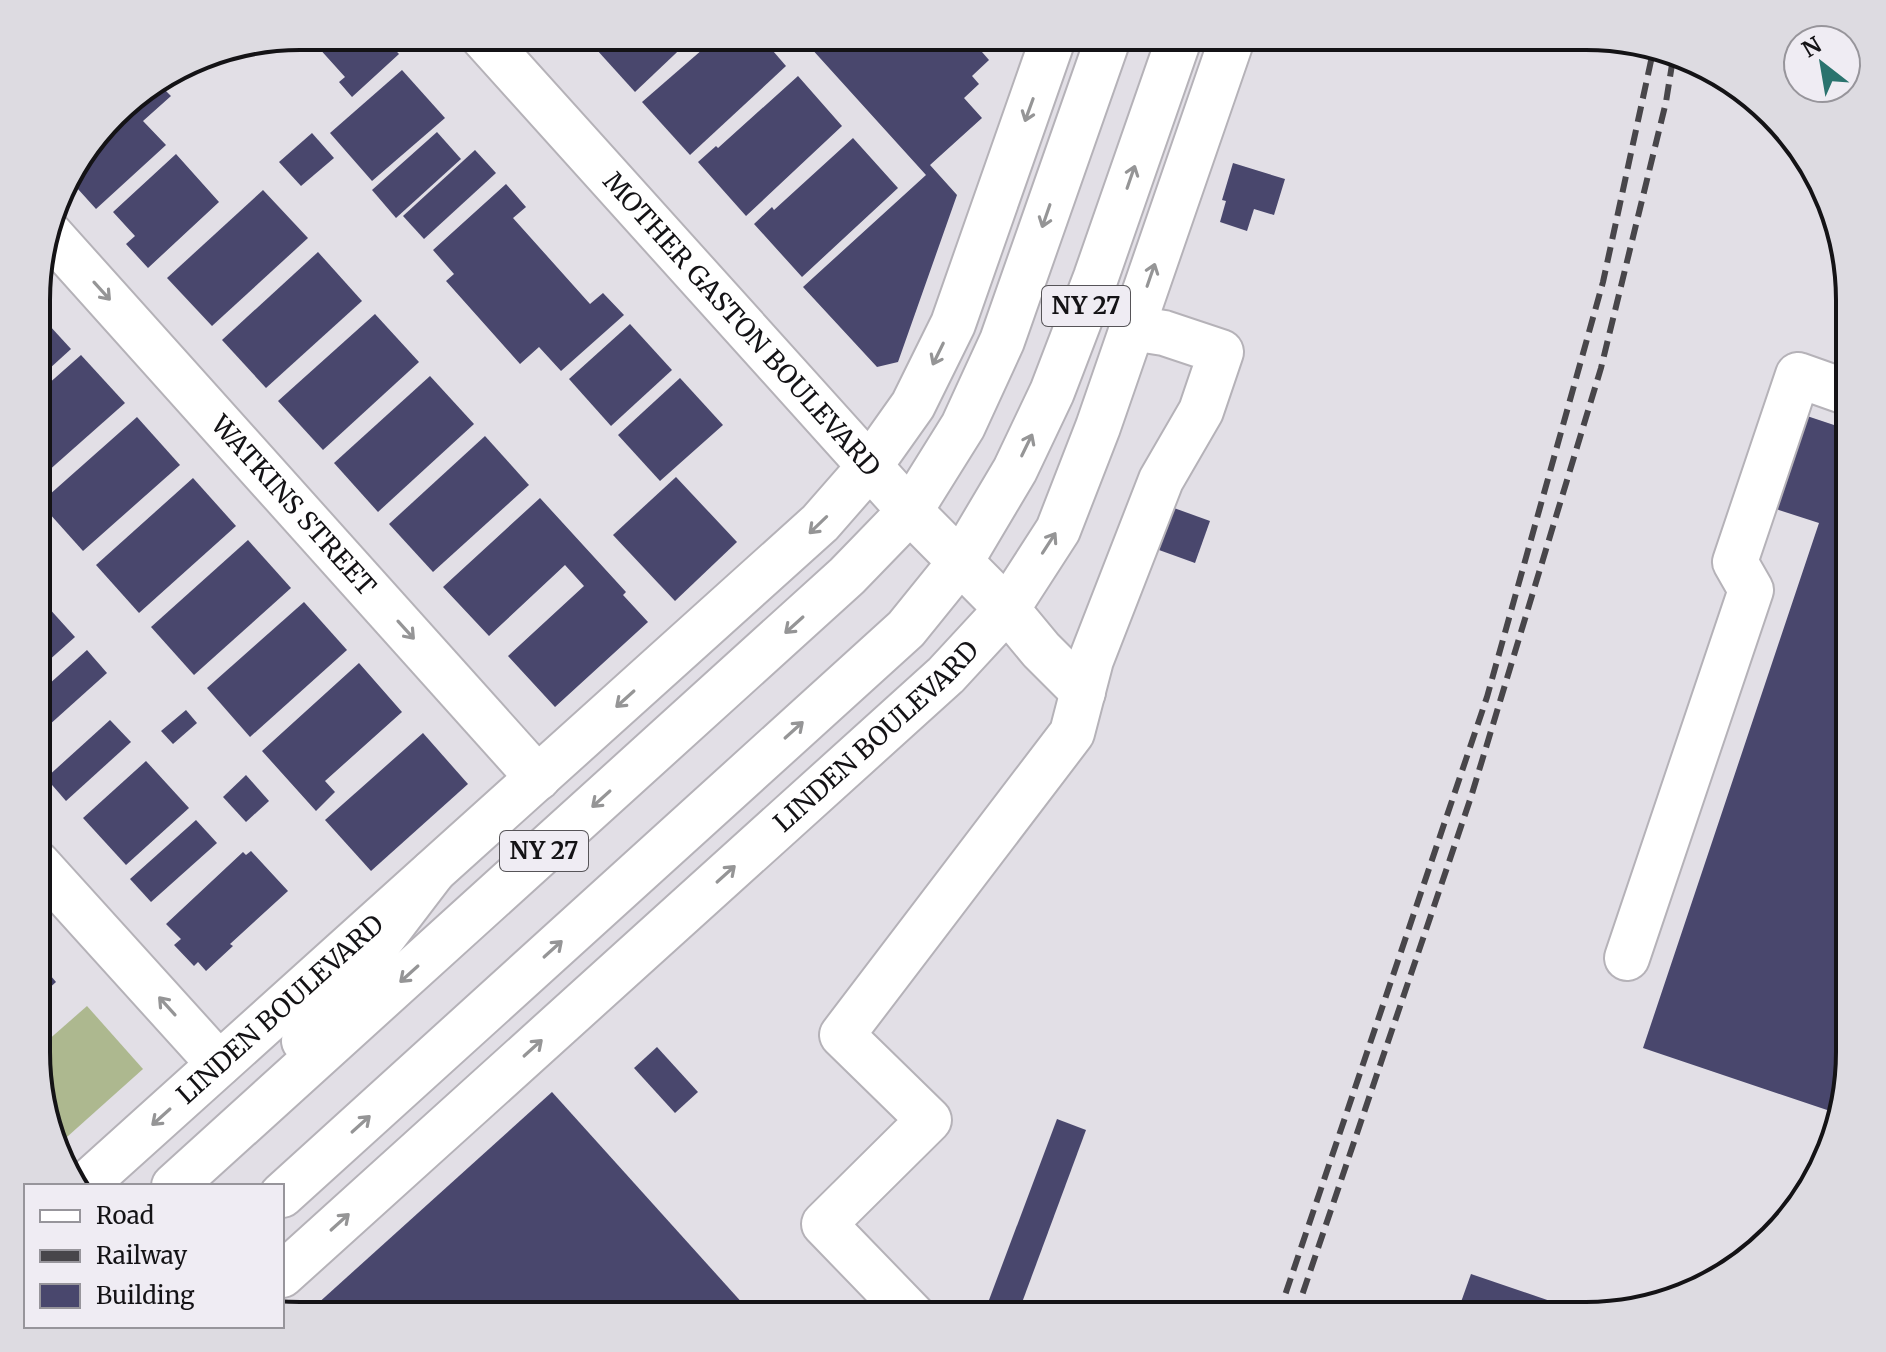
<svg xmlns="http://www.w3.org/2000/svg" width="1886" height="1352" viewBox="0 0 1886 1352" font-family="Merriweather,serif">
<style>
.green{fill:#adb88f}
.building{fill:#49476d}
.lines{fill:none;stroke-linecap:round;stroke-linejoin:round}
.minor-casing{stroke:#b5b2b8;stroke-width:48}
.highway-casing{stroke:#b5b2b8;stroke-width:48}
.minor{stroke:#fff;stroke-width:44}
.highway{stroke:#fff;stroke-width:44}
.rail{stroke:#48464a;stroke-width:6;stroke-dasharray:16 8;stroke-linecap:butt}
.oneway{stroke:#959596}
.labels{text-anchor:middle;stroke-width:8;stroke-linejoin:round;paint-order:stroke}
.shield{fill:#efecf3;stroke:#565458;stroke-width:2}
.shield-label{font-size:24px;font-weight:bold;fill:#141316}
.street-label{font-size:26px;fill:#141316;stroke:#efecf3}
.rim{fill:none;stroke:#141316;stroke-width:4}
</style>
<rect width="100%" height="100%" fill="#e2dfe6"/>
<polygon class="green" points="87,1006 143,1069 58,1145 38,1086 38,1049"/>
<g class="building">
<polygon points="308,36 382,36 399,54 352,97 339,82 345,77"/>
<polygon points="590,36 694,36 635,92 587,39"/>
<polygon points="718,36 760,36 786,66 690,155 642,102"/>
<polygon points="800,36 968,36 989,60 972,76 979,84 964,98 982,118 930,165 957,195 898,362 877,367 803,287 926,175"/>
<polygon points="402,70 445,118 372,181 330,133"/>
<polygon points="798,76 842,126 746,216 698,162 716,146 718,148"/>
<polygon points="158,83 171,96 143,121 166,145 96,209 68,178 71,169 126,101"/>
<polygon points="437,132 461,159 396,218 372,190"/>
<polygon points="312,133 334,158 301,186 279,162"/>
<polygon points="853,138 898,188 802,277 754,224 772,207 774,210"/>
<polygon points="475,150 496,173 424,239 403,216"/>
<polygon points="176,154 219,202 148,268 126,244 135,236 113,212"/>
<polygon points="1233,163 1285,179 1274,215 1254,209 1247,231 1220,222 1226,201 1222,200"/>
<polygon points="506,184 526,207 513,218 590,304 603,293 624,315 561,371 539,347 520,364 446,281 454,274 433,250"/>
<polygon points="263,190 308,238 212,326 167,278"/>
<polygon points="318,252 362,301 266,388 222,340"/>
<polygon points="38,313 71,349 38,379"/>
<polygon points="375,314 419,362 323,450 278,401"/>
<polygon points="630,324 672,370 611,426 569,379"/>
<polygon points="81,355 125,403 38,480 38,393"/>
<polygon points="430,376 474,424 378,512 334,463"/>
<polygon points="680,378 723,425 660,481 618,435"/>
<polygon points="1807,416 1849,430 1839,466 1849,469 1849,1068 1839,1114 1643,1048 1819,523 1776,509"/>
<polygon points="137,417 180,465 83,551 40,503"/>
<polygon points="485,436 529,485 433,572 389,524"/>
<polygon points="676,477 737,542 675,601 613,535"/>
<polygon points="193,478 236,526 139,613 96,565"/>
<polygon points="540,498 626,592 623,595 648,622 555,707 508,656 584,586 565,565 489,636 443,587"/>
<polygon points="1174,508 1210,521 1195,563 1159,550"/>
<polygon points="248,540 291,588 194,675 151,627"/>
<polygon points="38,596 75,637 38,670"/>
<polygon points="304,602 347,650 250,737 207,688"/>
<polygon points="87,650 107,673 38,735 38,694"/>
<polygon points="359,663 402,712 325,781 335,792 316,811 262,751"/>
<polygon points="186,710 197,723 173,744 161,731"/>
<polygon points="110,720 131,742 66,801 46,778"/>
<polygon points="423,733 468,784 371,871 325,820"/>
<polygon points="146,761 189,808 126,865 83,818"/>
<polygon points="246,775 269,801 246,822 223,797"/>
<polygon points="196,820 217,843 151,902 130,879"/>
<polygon points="251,851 288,891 230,944 233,946 206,971 198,962 194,966 174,945 181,939 166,924 243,852 246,855"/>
<polygon points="38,961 56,982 38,998"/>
<polygon points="657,1047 698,1092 675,1113 634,1068"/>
<polygon points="552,1092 754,1316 305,1315"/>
<polygon points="1057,1119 1086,1130 1017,1316 983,1316"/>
<polygon points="1471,1274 1591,1315 1456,1316"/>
</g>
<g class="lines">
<g class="minor-casing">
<g id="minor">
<path id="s1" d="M482 36 910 511 1007 609 1041 650 1083 692"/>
<path id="s2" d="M49 233 538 778"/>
<polyline points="38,864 219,1064"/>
<polyline points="1627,958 1751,590 1735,562 1798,375 1849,393"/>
<path id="s3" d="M84 1186 820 523 869 467 913 405 953 324 1054 36"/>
<path id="s4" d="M282 1275 946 675 1007 609 1058 530 1098 427 1233 36"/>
<polyline points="913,1316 824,1224 929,1120 842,1035 1072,733 1091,660 1161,480 1201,411 1221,352 1164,333 1132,328"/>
</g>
</g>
<g class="highway-casing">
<g id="highway">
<polyline points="304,1041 433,872"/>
<polyline points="174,1186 847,576 910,511 963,426 1002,341 1109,36"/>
<polyline points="282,1195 906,629 961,561 1015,470 1052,392 1096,277 1180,36"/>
</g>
</g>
<use href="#minor" class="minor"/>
<use href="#highway" class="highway"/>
<g class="rail">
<polyline points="1278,1316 1487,697 1603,282 1654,47"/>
<polyline points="1295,1316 1471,797 1601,368 1666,102 1674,52"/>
</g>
</g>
<defs><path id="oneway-shaft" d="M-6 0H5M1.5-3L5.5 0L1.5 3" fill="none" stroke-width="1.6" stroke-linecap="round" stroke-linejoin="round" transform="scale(2)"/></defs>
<g class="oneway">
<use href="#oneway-shaft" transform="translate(1029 110) rotate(110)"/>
<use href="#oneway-shaft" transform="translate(1131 177) rotate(-71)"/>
<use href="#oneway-shaft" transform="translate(1046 216) rotate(109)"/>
<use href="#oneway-shaft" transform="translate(1151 275) rotate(-71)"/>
<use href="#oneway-shaft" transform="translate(102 291) rotate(48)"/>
<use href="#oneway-shaft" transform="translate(938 354) rotate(116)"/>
<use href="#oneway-shaft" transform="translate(1027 445) rotate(-64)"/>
<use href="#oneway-shaft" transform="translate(818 525) rotate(136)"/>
<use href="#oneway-shaft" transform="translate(1049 543) rotate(-57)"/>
<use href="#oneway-shaft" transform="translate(794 625) rotate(138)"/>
<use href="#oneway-shaft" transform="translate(406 630) rotate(48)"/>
<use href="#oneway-shaft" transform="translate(625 699) rotate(138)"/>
<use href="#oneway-shaft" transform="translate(794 730) rotate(-42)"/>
<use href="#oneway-shaft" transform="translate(601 799) rotate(138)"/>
<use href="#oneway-shaft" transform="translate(726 874) rotate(-42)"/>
<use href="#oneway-shaft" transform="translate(553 949) rotate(-42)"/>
<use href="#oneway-shaft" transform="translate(409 974) rotate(138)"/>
<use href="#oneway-shaft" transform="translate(167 1006) rotate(-132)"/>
<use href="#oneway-shaft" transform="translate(533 1048) rotate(-42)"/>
<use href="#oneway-shaft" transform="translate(161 1117) rotate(138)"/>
<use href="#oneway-shaft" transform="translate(361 1124) rotate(-42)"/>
<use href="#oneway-shaft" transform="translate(340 1222) rotate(-42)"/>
</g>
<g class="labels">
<g class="shield">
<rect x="1042" y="286" width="88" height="40" rx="6"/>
<rect x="500" y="831" width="88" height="40" rx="6"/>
</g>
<g class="shield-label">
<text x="1086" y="314">NY 27</text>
<text x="544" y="859">NY 27</text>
</g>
<g class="street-label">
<text dy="9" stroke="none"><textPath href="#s1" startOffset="388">MOTHER GASTON BOULEVARD</textPath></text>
<text dy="9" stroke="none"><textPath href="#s2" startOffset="366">WATKINS STREET</textPath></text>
<text dy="9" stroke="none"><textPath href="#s4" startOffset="802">LINDEN BOULEVARD</textPath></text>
<text dy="9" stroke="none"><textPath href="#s3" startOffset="264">LINDEN BOULEVARD</textPath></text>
</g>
</g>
<path d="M0 0H1886V1352H0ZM300 50H1586A250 250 0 0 1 1836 300V1052A250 250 0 0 1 1586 1302H300A250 250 0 0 1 50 1052V300A250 250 0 0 1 300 50Z" fill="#dddbe1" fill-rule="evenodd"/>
<path class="rim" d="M300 50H1586A250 250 0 0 1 1836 300V1052A250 250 0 0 1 1586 1302H300A250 250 0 0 1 50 1052V300A250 250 0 0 1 300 50Z"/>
<rect x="24" y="1184" width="260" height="144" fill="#efecf3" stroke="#97959b" stroke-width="2"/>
<rect x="40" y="1210" width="40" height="12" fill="#ffffff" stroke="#97959b" stroke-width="2"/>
<text x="96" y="1224" font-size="24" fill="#141316">Road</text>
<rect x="40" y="1250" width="40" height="12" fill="#48464a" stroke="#97959b" stroke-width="2"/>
<text x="96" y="1264" font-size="24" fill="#141316">Railway</text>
<rect x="40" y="1284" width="40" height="24" fill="#49476d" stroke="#97959b" stroke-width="2"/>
<text x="96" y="1304" font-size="24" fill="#141316">Building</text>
<g transform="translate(1822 64) rotate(329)"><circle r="38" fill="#efecf3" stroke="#97959b" stroke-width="2"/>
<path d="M0-6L14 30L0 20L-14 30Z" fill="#2a736e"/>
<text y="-12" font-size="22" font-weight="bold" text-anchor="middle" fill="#141316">N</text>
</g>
</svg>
